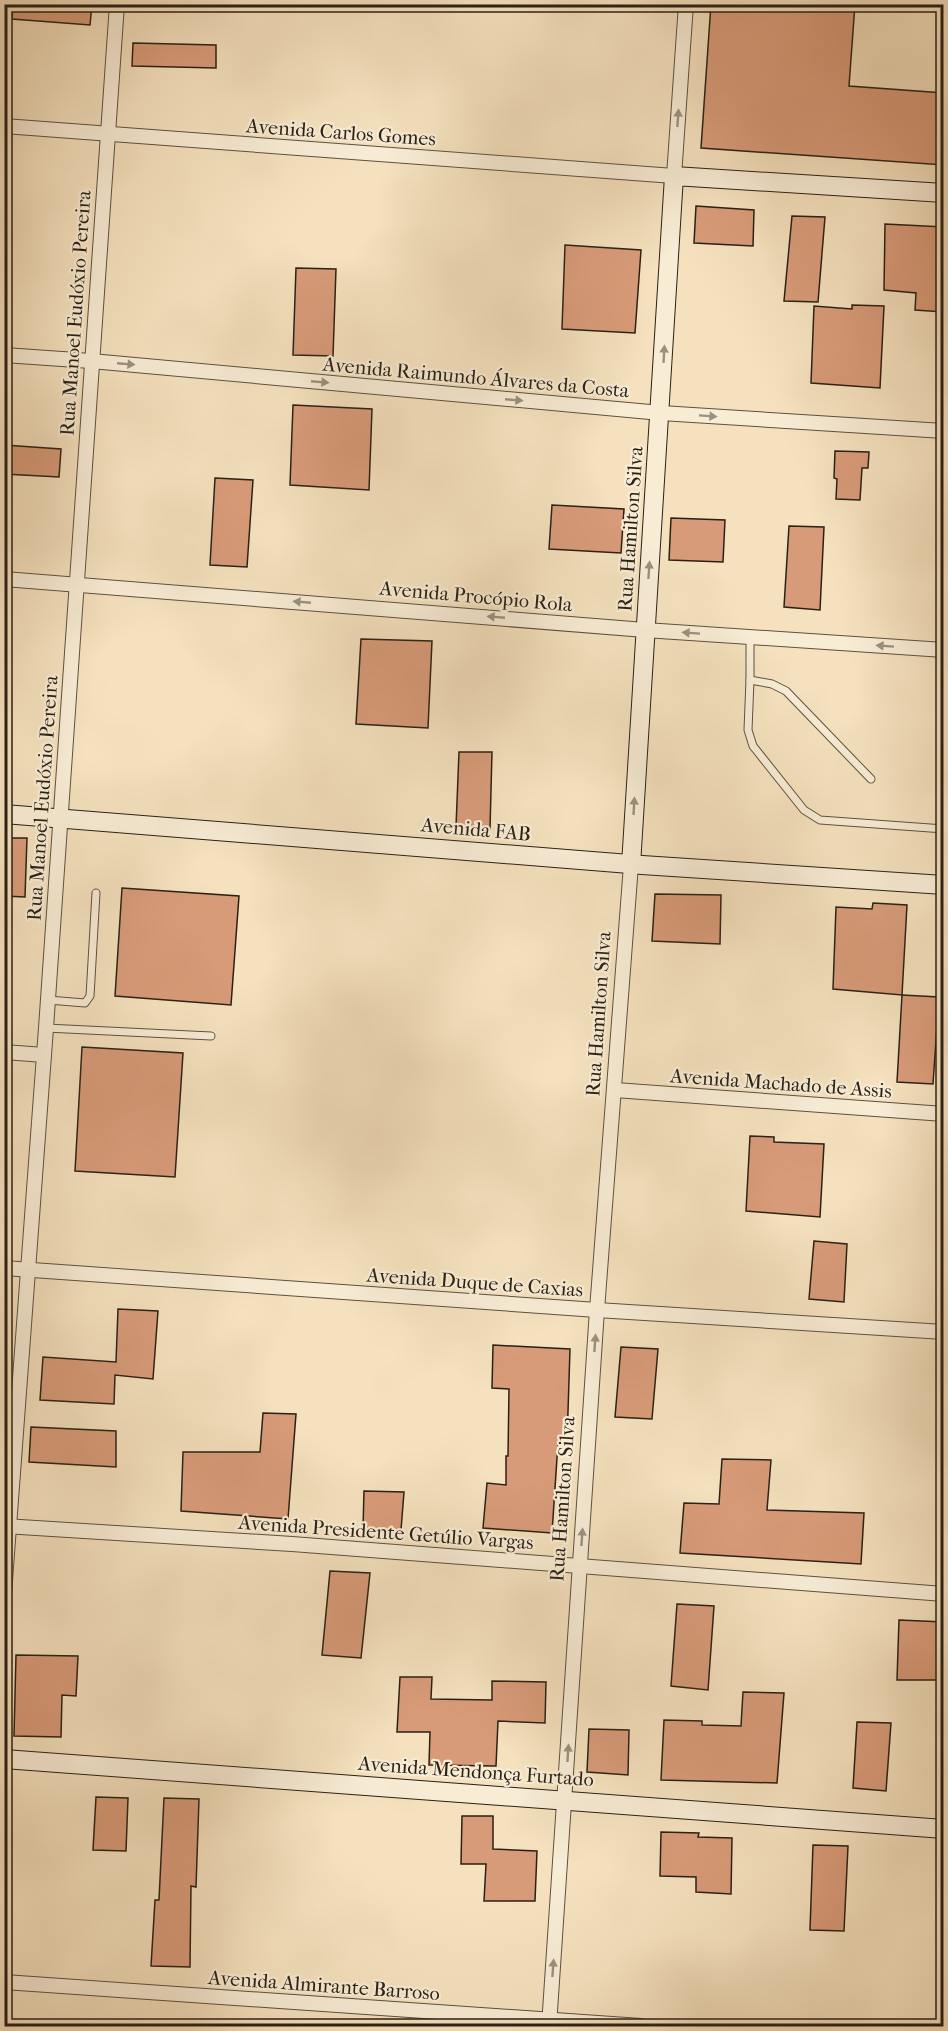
<svg xmlns="http://www.w3.org/2000/svg" width="948" height="2031" viewBox="0 0 948 2031" font-family="'IM FELL French Canon',serif">
<style>
.building{fill:#d89b79;stroke:#2a2115;stroke-width:1.5}
.lines{fill:none;stroke-linecap:round;stroke-linejoin:round}
.lane-casing{stroke:#5d513f;stroke-width:9}
.street-casing{stroke:#5d513f;stroke-width:16}
.secondary-casing{stroke:#2a2115;stroke-width:20}
.lane{stroke:#f8ecd5;stroke-width:7}
.street{stroke:#f8ecd5;stroke-width:14}
.secondary{stroke:#f8ecd5;stroke-width:18}
.oneway{fill:#9b917f}
.labels{text-anchor:middle;stroke-width:4.5;stroke-linejoin:round;paint-order:stroke}
.street-label{font-size:20px;fill:#2a2115;stroke:#f8ecd5}
</style>
<rect width="100%" height="100%" fill="#f5e1be"/>
<filter id="stains"><feTurbulence type="fractalNoise" baseFrequency=".00333" numOctaves="4"/><feColorMatrix values="0 0 0 0 .2 0 0 0 0 .09 0 0 0 0 .02 0 0 0 .5 -.17"/></filter>
<radialGradient id="worn" r=".72"><stop offset=".6" stop-color="#630" stop-opacity="0"/><stop offset="1" stop-color="#630" stop-opacity=".3"/></radialGradient>
<g class="building">
<polygon points="13,4 92,4 90,25 12,19"/>
<polygon points="711,4 855,4 849,86 944,93 944,165 701,148"/>
<polygon points="133,43 216,45 216,68 132,66"/>
<polygon points="696,206 754,210 753,246 694,243"/>
<polygon points="792,216 825,217 818,302 784,301"/>
<polygon points="885,224 944,227 944,312 915,310 916,293 884,290"/>
<polygon points="565,245 641,250 635,333 562,329"/>
<polygon points="296,268 336,269 333,356 293,355"/>
<polygon points="852,305 884,306 880,388 811,383 814,306 852,309"/>
<polygon points="293,405 372,409 369,490 290,485"/>
<polygon points="4,445 61,449 59,477 4,474"/>
<polygon points="835,451 869,452 868,468 862,468 860,500 836,499 837,479 834,478"/>
<polygon points="215,478 253,480 247,567 210,565"/>
<polygon points="552,505 624,509 621,553 549,549"/>
<polygon points="671,518 725,520 723,562 669,560"/>
<polygon points="789,526 824,527 820,610 784,607"/>
<polygon points="361,639 432,641 428,728 356,724"/>
<polygon points="459,752 492,752 490,829 456,827"/>
<polygon points="4,838 27,838 25,897 4,896"/>
<polygon points="122,888 239,896 231,1005 115,996"/>
<polygon points="655,894 721,895 720,944 652,941"/>
<polygon points="873,903 907,905 902,995 833,989 836,907 872,909"/>
<polygon points="902,995 939,997 933,1084 897,1082"/>
<polygon points="82,1047 183,1053 175,1177 75,1171"/>
<polygon points="750,1136 774,1137 774,1142 824,1144 820,1217 746,1211"/>
<polygon points="814,1241 847,1244 844,1302 809,1299"/>
<polygon points="118,1309 158,1311 153,1379 115,1375 114,1404 40,1400 43,1357 116,1362"/>
<polygon points="493,1345 570,1349 567,1443 558,1443 552,1533 483,1528 487,1483 506,1485 506,1456 508,1456 509,1389 492,1388"/>
<polygon points="621,1347 658,1349 652,1419 615,1417"/>
<polygon points="263,1413 296,1414 288,1519 181,1511 183,1452 260,1452"/>
<polygon points="31,1427 116,1431 116,1467 29,1462"/>
<polygon points="722,1459 771,1460 767,1510 864,1513 861,1564 680,1553 684,1503 719,1504"/>
<polygon points="364,1491 404,1492 401,1530 363,1528"/>
<polygon points="330,1571 370,1573 361,1658 322,1655"/>
<polygon points="677,1604 714,1606 708,1690 671,1686"/>
<polygon points="899,1620 944,1622 944,1680 897,1680"/>
<polygon points="16,1655 78,1656 76,1696 62,1695 61,1737 14,1736"/>
<polygon points="400,1677 432,1677 431,1699 492,1700 492,1681 546,1682 545,1723 498,1721 496,1766 429,1765 430,1732 397,1732"/>
<polygon points="743,1692 784,1693 777,1783 661,1780 664,1720 702,1721 702,1725 741,1726"/>
<polygon points="857,1722 891,1723 886,1791 853,1788"/>
<polygon points="589,1729 629,1730 628,1775 587,1772"/>
<polygon points="96,1797 128,1798 126,1851 93,1850"/>
<polygon points="164,1798 199,1799 196,1887 191,1886 190,1967 151,1966 155,1900 159,1900"/>
<polygon points="462,1816 493,1816 493,1849 537,1851 535,1901 484,1901 486,1864 461,1864"/>
<polygon points="661,1832 699,1833 698,1837 732,1838 731,1894 696,1892 696,1877 660,1876"/>
<polygon points="813,1845 848,1846 844,1931 810,1930"/>
</g>
<g class="lines">
<g class="lane-casing">
<g id="lane">
<polyline points="750,637 750,680 748,730 753,746 804,810 820,820 944,829"/>
<polyline points="750,680 772,684 786,691 871,779"/>
<polyline points="48,1000 85,1003 90,996 96,893"/>
<polyline points="46,1028 211,1036"/>
</g>
</g>
<g class="street-casing">
<g id="street">
<polyline points="4,126 674,176 686,4"/>
<polyline points="4,355 91,361 661,413 944,431"/>
<polyline points="4,579 645,630 944,650"/>
<polyline points="4,1052 44,1055"/>
<polyline points="615,1090 944,1114"/>
<polyline points="4,1268 597,1310 944,1332"/>
<polyline points="4,1526 292,1544 944,1594"/>
<polyline points="4,1594 46,1028 117,4"/>
<polyline points="4,1982 641,2026"/>
<polyline points="549,2026 597,1310 631,865"/>
</g>
</g>
<g class="secondary-casing">
<g id="secondary">
<polyline points="4,814 642,865 944,885"/>
<polyline points="631,865 674,176 944,193"/>
<polyline points="4,1759 944,1829"/>
</g>
</g>
<use href="#lane" class="lane"/>
<use href="#street" class="street"/>
<use href="#secondary" class="secondary"/>
</g>
<defs><path id="oneway-solid" d="M-6-.8H1V-3.2L6.5 0L1 3.2V.8H-6Z" transform="scale(1.5)"/></defs>
<g class="oneway">
<use href="#oneway-solid" transform="translate(678 118) rotate(-86)"/>
<use href="#oneway-solid" transform="translate(664 354) rotate(-87)"/>
<use href="#oneway-solid" transform="translate(126 364) rotate(5)"/>
<use href="#oneway-solid" transform="translate(320 382) rotate(5)"/>
<use href="#oneway-solid" transform="translate(514 400) rotate(5)"/>
<use href="#oneway-solid" transform="translate(708 416) rotate(4)"/>
<use href="#oneway-solid" transform="translate(649 570) rotate(-86)"/>
<use href="#oneway-solid" transform="translate(302 602) rotate(-175)"/>
<use href="#oneway-solid" transform="translate(496 617) rotate(-175)"/>
<use href="#oneway-solid" transform="translate(691 633) rotate(-176)"/>
<use href="#oneway-solid" transform="translate(885 646) rotate(-176)"/>
<use href="#oneway-solid" transform="translate(634 806) rotate(-87)"/>
<use href="#oneway-solid" transform="translate(595 1343) rotate(-86)"/>
<use href="#oneway-solid" transform="translate(582 1537) rotate(-86)"/>
<use href="#oneway-solid" transform="translate(568 1753) rotate(-86)"/>
<use href="#oneway-solid" transform="translate(553 1968) rotate(-86)"/>
</g>
<g class="labels">
<g class="street-label">
<text transform="translate(341 132) rotate(4)" y="7">Avenida Carlos Gomes</text>
<text transform="translate(75 313) rotate(-86)" y="7">Rua Manoel Eudóxio Pereira</text>
<text transform="translate(476 377) rotate(5)" y="7">Avenida Raimundo Álvares da Costa</text>
<text transform="translate(630 529) rotate(-86)" y="7">Rua Hamilton Silva</text>
<text transform="translate(476 596) rotate(5)" y="7">Avenida Procópio Rola</text>
<text transform="translate(42 798) rotate(-86)" y="7">Rua Manoel Eudóxio Pereira</text>
<text transform="translate(476 829) rotate(5)" y="7">Avenida FAB</text>
<text transform="translate(598 1014) rotate(-86)" y="7">Rua Hamilton Silva</text>
<text transform="translate(781 1083) rotate(4)" y="7">Avenida Machado de Assis</text>
<text transform="translate(475 1282) rotate(4)" y="7">Avenida Duque de Caxias</text>
<text transform="translate(562 1499) rotate(-86)" y="7">Rua Hamilton Silva</text>
<text transform="translate(386 1532) rotate(4)" y="7">Avenida Presidente Getúlio Vargas</text>
<text transform="translate(476 1771) rotate(4)" y="7">Avenida Mendonça Furtado</text>
<text transform="translate(324 1985) rotate(4)" y="7">Avenida Almirante Barroso</text>
</g>
</g>
<rect width="948" height="2031" fill="none" stroke="#f5e1be" stroke-width="24"/>
<rect x="6" y="6" width="936" height="2019" fill="none" stroke="#2a2115" stroke-width="3"/>
<rect x="12" y="12" width="924" height="2007" fill="none" stroke="#2a2115" stroke-width="1.5"/>
<rect width="100%" height="100%" filter="url(#stains)"/>
<rect width="100%" height="100%" fill="url(#worn)"/>
</svg>
